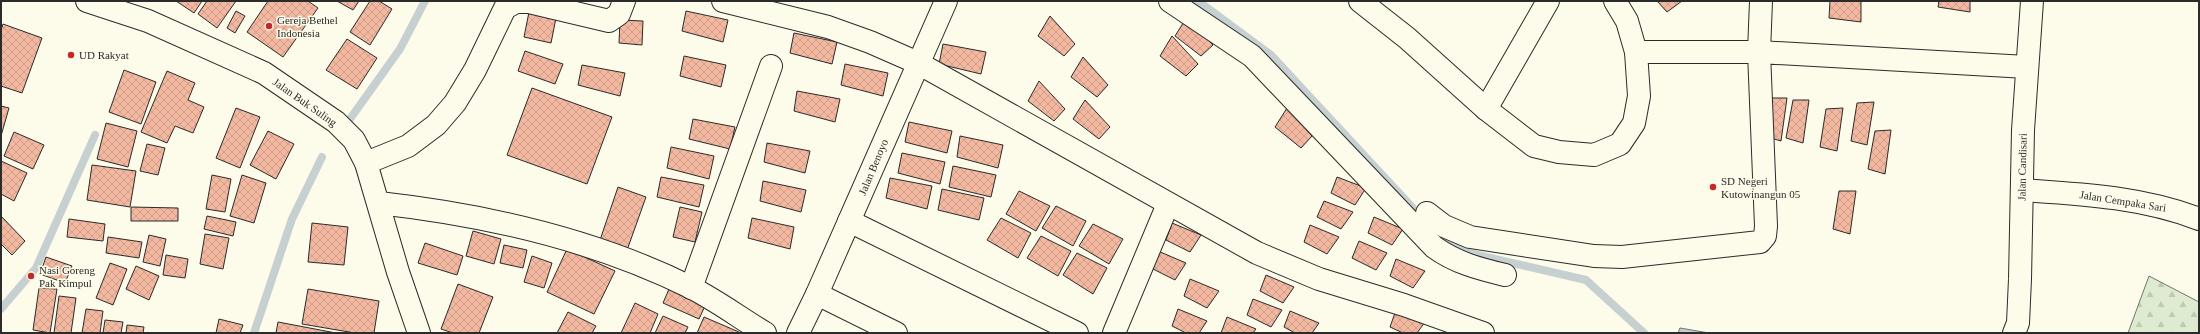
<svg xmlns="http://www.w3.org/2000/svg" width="2200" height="334" viewBox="0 0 2200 334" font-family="'Times New Roman',serif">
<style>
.forest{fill:url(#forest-firs);stroke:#74746e}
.water{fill:#c7d0d0;stroke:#74746e}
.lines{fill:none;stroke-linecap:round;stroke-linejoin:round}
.stream{stroke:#c7d0d0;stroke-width:8}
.building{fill:url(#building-cross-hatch);stroke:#2b2b2b}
.minor-casing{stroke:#2b2b2b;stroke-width:24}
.tertiary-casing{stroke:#2b2b2b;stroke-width:24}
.minor{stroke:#fdfbea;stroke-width:22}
.tertiary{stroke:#fdfbea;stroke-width:22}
.poi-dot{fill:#c62828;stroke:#fdfbea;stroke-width:1.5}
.labels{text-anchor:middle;stroke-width:3;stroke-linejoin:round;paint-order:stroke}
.poi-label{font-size:11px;fill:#2b2b2b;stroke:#fdfbea;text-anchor:start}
.street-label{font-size:11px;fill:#2b2b2b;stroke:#fdfbea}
</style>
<defs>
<pattern id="forest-firs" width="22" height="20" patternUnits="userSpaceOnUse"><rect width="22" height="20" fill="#deebd1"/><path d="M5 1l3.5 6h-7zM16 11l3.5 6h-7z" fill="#bfcab4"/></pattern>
<pattern id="building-cross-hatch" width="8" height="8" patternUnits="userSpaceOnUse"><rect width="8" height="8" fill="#f2b8a0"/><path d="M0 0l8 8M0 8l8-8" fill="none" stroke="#d09e8a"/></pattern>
</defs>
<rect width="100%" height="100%" fill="#fdfbea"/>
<polygon class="forest" points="2149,276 2199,302 2199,333 2128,333"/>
<polygon class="water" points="1680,328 1709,333 1678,333"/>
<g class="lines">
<g class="stream">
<polyline points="1198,1 1271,55 1424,220"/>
<polyline points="350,119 400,49 425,1"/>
<polyline points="1443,236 1469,253 1586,280 1644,333"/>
<polyline points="1,309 36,268 95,135"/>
<polyline points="254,333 292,219 322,157"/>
</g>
</g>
<g class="building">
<polygon points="176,1 202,1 194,13"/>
<polygon points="207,1 236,1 217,28 198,14"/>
<polygon points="268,1 308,1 318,8 283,57 247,32"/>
<polygon points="337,1 359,1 353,10"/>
<polygon points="370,1 379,1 392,9 370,45 350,32"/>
<polygon points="1657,1 1682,1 1667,12"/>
<polygon points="1830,1 1861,1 1861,22 1829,18"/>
<polygon points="1939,1 1970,1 1970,12 1938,7"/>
<polygon points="236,11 245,16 235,33 227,28"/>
<polygon points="686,11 728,20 723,42 682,31"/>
<polygon points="529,12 556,18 551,43 524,37"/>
<polygon points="1050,16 1075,44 1064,56 1038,36"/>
<polygon points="1187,17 1213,45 1201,56 1175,36"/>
<polygon points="620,20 643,21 642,45 619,43"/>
<polygon points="3,24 42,38 22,93 1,86 1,30"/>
<polygon points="794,33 837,42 832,64 790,53"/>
<polygon points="1172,36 1198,64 1186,76 1160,56"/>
<polygon points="347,39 377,58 357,89 326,70"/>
<polygon points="943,44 986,52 981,74 939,64"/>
<polygon points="525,51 563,64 555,84 518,71"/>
<polygon points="684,56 726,65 721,87 680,76"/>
<polygon points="1083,57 1108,85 1097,97 1071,77"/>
<polygon points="845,64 888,73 883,96 841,85"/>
<polygon points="582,65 625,73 620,96 578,85"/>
<polygon points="124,70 156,82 141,124 109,112"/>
<polygon points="167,71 195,83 188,100 204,107 193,133 175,126 167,143 141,132"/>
<polygon points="1039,81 1065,109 1054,121 1028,101"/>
<polygon points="532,88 612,117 587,184 507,155"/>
<polygon points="797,91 840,99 835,122 794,111"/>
<polygon points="1771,98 1787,98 1781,141 1764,136"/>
<polygon points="1085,100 1110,127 1099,139 1073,119"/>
<polygon points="1793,100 1809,100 1803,143 1786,138"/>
<polygon points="1874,102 1867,145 1851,141 1857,103"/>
<polygon points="1,106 9,108 1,136"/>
<polygon points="236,108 260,117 240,168 216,158"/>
<polygon points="1287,108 1312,136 1301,148 1275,127"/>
<polygon points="1843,108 1837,151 1820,147 1826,109"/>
<polygon points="693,119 735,127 730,149 689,139"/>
<polygon points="909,122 952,131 947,153 905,142"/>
<polygon points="106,123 137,131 128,167 97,159"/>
<polygon points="1891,130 1885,174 1868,169 1875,131"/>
<polygon points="268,131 294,144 276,179 250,165"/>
<polygon points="14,132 44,145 33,169 4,156"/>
<polygon points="960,136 1003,145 998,168 957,157"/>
<polygon points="767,143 810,151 805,173 764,162"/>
<polygon points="147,144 165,148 158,175 140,171"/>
<polygon points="671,147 714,156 709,179 667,168"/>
<polygon points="902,153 945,162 940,184 898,173"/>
<polygon points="1,161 27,173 14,201 1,194"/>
<polygon points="92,165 136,171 130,207 87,200"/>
<polygon points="953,166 996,175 991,197 949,187"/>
<polygon points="212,175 231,179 225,212 206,209"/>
<polygon points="242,175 266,183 254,223 230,216"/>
<polygon points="661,177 704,185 699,207 657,197"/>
<polygon points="1337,177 1366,188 1355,205 1331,193"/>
<polygon points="890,178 932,186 927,209 886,198"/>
<polygon points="763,181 806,190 801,212 760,201"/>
<polygon points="618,187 646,197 626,253 599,243"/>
<polygon points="942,189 984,198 979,220 938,210"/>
<polygon points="1019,191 1050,206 1036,231 1006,214"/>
<polygon points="1839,191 1856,191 1850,234 1833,229"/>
<polygon points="1324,201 1353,212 1341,229 1317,217"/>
<polygon points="1056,206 1086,221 1073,246 1042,228"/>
<polygon points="131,207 178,208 178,221 131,221"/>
<polygon points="680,207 702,212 695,242 673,237"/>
<polygon points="1,216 25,241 12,255 1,244"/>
<polygon points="207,216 236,222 233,236 204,229"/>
<polygon points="1374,217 1403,229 1392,245 1368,233"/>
<polygon points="752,218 794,227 790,249 748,238"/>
<polygon points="1001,218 1031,233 1018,258 987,240"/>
<polygon points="69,219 105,224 103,241 67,237"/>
<polygon points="312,223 348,227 344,265 308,262"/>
<polygon points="1172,223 1201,235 1190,252 1166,240"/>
<polygon points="1093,224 1123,239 1109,264 1079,246"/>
<polygon points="1310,225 1339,237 1327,254 1304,242"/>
<polygon points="473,231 501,239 494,264 466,256"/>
<polygon points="205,234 229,238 223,269 200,264"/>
<polygon points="149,235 166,239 160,266 143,262"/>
<polygon points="1041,236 1071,251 1058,276 1027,258"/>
<polygon points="108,237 142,242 139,258 106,253"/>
<polygon points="1359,241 1387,253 1376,270 1352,258"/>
<polygon points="425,243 463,256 457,275 418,263"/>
<polygon points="504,245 527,250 523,268 500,263"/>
<polygon points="567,249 615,271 594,314 547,292"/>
<polygon points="1158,251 1186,263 1175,280 1151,268"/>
<polygon points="1077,253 1107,268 1093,294 1063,275"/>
<polygon points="166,255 188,259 185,278 163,275"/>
<polygon points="532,256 552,263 544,288 524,282"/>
<polygon points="46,257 72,266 65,283 40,274"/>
<polygon points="1396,259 1425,271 1413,288 1390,276"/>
<polygon points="110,263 127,269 113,305 96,298"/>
<polygon points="136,266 159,276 149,300 126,289"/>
<polygon points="1266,275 1294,287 1283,303 1260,291"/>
<polygon points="1190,279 1219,291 1207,308 1184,296"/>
<polygon points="458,284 493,297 479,333 453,333 441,329"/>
<polygon points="39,288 57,289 50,333 33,330"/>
<polygon points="308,289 379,301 374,333 355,333 302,324"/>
<polygon points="669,289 705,306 699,319 663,303"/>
<polygon points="59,296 76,298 71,333 54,333"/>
<polygon points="1253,299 1282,310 1271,327 1247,315"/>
<polygon points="635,303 658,314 650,333 621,333"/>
<polygon points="86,309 103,311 100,333 82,333"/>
<polygon points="1178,309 1207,321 1199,333 1186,333 1172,326"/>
<polygon points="1396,310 1425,322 1417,333 1403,333 1390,327"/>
<polygon points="1290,311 1319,323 1312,333 1295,333 1284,327"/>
<polygon points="568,312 596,326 592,333 557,333"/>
<polygon points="663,316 688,327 685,333 655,333"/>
<polygon points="704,317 739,332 739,333 697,333"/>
<polygon points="1227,317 1256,329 1253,333 1221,333"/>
<polygon points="219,319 243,325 240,333 216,333"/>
<polygon points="105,320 123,322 121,333 103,333"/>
<polygon points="278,322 336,333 276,333"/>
<polygon points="127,325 144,327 143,333 126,333"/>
</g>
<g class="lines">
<g class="minor-casing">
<g id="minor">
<polyline points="723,1 828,27 870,42 918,63 1257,253 1319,279 1404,305 1483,333"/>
<path d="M1170 1 1252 56 1434 247C1456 263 1480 269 1505 275"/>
<polyline points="1360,1 1407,38 1486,109 1534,146 1559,152 1594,155 1620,144 1634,123 1639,96 1636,52 1627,21 1615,1"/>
<polyline points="1636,52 1759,52 1761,1"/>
<polyline points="1486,109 1548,1"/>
<polyline points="366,163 408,146 436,125 455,103 475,70 505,8 516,2 529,2 609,21 619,14 624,1"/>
<path d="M2022 190C2081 194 2142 197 2199 219"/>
<path d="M379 203C487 215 593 239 690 287 716 300 740 318 765 333"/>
<polyline points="1427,213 1444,226 1470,237 1594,256 1622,257 1760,242 1765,236 1766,226 1759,52 2027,67"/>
<polyline points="849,221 1077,333"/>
<polyline points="691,288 771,66"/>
<polyline points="817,294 896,333"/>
<polyline points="798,333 817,294 946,1"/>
<polyline points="1114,333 1168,204"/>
</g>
</g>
<g class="tertiary-casing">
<g id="tertiary">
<polyline points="87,1 148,21 264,73 336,122 354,140 366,163 398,272 419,333"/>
<polyline points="2014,333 2018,323 2020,279 2023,130 2032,1"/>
</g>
</g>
<use href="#minor" class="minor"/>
<use href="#tertiary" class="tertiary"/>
</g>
<g class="poi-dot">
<circle cx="269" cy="26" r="4"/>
<circle cx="71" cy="55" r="4"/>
<circle cx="1713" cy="187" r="4"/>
<circle cx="31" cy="276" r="4"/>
</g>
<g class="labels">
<g class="poi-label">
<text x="277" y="24">Gereja Bethel<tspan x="277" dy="13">Indonesia</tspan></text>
<text x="79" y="59">UD Rakyat</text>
<text x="1721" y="185">SD Negeri<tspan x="1721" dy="13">Kutowinangun 05</tspan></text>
<text x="39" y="274">Nasi Goreng<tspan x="39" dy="13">Pak Kimpul</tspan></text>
</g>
<g class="street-label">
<text transform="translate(305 102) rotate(35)" y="4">Jalan Buk Suling</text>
<text transform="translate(873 167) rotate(-67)" y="4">Jalan Benoyo</text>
<text transform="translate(2022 167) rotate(-89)" y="4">Jalan Candisari</text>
<text transform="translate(2123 201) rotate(9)" y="4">Jalan Cempaka Sari</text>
</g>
</g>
<rect width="2200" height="334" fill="none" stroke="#2b2b2b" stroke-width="4"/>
</svg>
